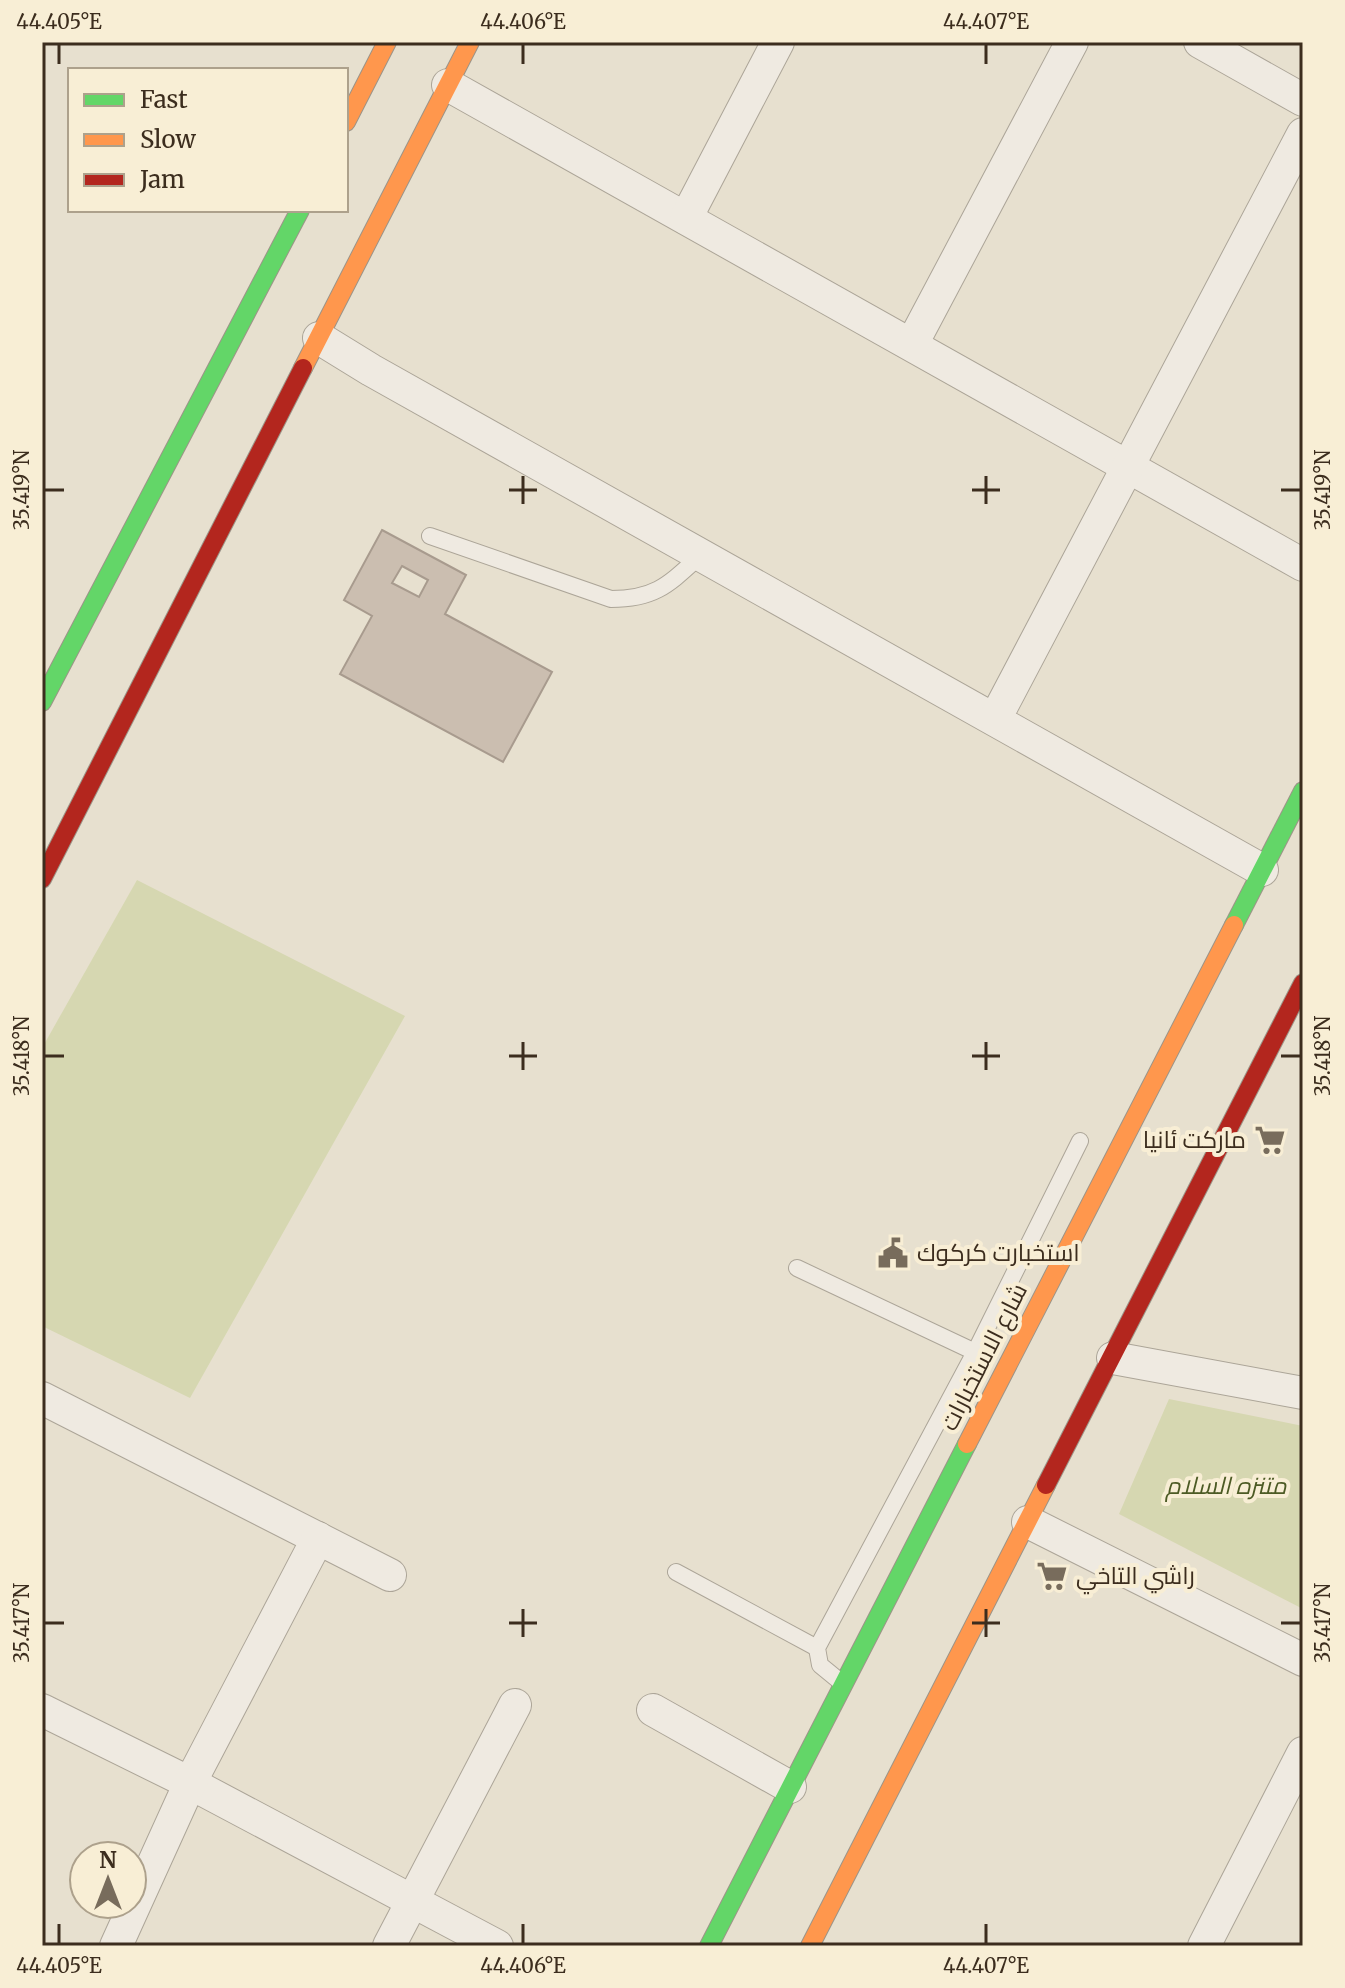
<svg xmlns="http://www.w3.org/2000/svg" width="1345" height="1988" viewBox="0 0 1345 1988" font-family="Merriweather,Cairo,serif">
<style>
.green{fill:#d6d7b1}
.building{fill:#cbbeb0;stroke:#a89b8e;stroke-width:2;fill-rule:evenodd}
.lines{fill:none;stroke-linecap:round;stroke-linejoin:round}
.lane-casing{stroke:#aca598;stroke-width:18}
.street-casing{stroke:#aca598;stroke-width:34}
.fast-casing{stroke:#9c9488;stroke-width:20}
.slow-casing{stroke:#9c9488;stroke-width:20}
.jam-casing{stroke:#9c9488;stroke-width:20}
.lane{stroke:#efeae1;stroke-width:16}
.street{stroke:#efeae1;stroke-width:32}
.fast{stroke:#63d668;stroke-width:18}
.slow{stroke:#ff974d;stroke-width:18}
.jam{stroke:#b3261e;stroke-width:18}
.ticks{fill:none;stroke:#3c2d1e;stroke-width:3}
.labels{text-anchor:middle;stroke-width:8;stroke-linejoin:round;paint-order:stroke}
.poi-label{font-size:24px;fill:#3c2d1e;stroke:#f8eed5;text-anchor:start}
.street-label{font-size:24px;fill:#3c2d1e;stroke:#f8eed5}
.park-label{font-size:24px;font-style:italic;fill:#4c5a24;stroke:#f8eed5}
.neatline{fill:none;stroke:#3c2d1e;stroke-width:3}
.ticks-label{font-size:20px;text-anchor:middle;fill:#3c2d1e}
</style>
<rect width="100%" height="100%" fill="#e7e0cf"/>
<g class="green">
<polygon points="137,880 405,1016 190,1398 42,1326 42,1048"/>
<polygon points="1169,1399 1303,1426 1303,1609 1119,1514"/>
</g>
<path class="building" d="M382 530 466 575 445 614 552 672 503 762 340 674 372 616 344 600ZM402 566 428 580 419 597 392 583Z"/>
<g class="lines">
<g class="lane-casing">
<g id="lane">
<path d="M430 536 611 599C656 599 669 584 701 555"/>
<polyline points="797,1268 975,1352"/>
<polyline points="676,1572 817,1648"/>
<polyline points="842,1683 820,1665 817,1648 975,1352 1080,1141"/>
</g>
</g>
<g class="street-casing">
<g id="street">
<polyline points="1200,42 1303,100"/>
<polyline points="448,85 1303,565"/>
<polyline points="686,218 778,42"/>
<polyline points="319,338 371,370 1262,870"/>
<polyline points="912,344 1072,42"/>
<polyline points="995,719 1303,134"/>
<polyline points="1113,1358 1303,1393"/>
<polyline points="42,1398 390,1575"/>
<polyline points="1028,1522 1303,1660"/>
<polyline points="42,1710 190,1783 497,1946"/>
<polyline points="653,1710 790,1787"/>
<polyline points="116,1946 190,1783 318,1538"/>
<polyline points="389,1946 515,1705"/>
<polyline points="1204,1946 1303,1753"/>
</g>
</g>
<g class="fast-casing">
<g id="fast">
<polyline points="42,702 300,210"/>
<polyline points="1234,925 1303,791"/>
<polyline points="709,1946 967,1444"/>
</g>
</g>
<g class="slow-casing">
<g id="slow">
<polyline points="346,122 387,42"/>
<polyline points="303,368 470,42"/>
<polyline points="967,1444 1234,925"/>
<polyline points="810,1946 1046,1485"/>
</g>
</g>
<g class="jam-casing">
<g id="jam">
<polyline points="42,879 303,368"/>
<polyline points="1046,1485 1303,983"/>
</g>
</g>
<use href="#lane" class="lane"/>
<use href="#street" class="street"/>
<use href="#fast" class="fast"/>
<use href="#slow" class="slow"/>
<use href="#jam" class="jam"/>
</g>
<path class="ticks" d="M59 44V64M523 44V64M986 44V64M523 476V504M986 476V504M44 490H64M509 490H537M972 490H1000M1281 490H1301M523 1042V1070M986 1042V1070M44 1056H64M509 1056H537M972 1056H1000M1281 1056H1301M523 1609V1637M986 1609V1637M44 1623H64M509 1623H537M972 1623H1000M1281 1623H1301M59 1924V1944M523 1924V1944M986 1924V1944"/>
<defs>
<g id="supermarket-bare" transform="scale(2.4)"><path d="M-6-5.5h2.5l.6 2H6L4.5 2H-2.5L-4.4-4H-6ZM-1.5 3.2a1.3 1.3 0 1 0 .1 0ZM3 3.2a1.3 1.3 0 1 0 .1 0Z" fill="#786c5c" stroke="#f8eed5" stroke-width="2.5" paint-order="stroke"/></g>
<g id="civic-bare" transform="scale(2.4)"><path d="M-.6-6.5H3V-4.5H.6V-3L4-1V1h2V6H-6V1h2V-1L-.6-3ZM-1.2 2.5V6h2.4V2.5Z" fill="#786c5c" stroke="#f8eed5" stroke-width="2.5" paint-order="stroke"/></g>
</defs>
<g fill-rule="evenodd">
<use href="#supermarket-bare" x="1270" y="1140"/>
<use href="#civic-bare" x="893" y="1253"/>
<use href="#supermarket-bare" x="1052" y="1576"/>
</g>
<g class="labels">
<g class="poi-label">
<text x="1246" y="1148" text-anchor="end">ماركت ئانيا</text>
<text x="917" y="1261">استخبارت كركوك</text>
<text x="1076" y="1584">راشي التاخي</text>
</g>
<g class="street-label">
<text transform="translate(984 1357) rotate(-63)" y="8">شارع الاستخبارات</text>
</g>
<g class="park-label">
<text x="1226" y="1494">متنزه السلام</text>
</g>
</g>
<rect width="1345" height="1988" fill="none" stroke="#f8eed5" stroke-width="88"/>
<rect x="68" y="68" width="280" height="144" fill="#f8eed5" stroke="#ada18c" stroke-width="2"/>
<rect x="84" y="94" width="40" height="12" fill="#63d668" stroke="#ada18c" stroke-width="2"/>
<text x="140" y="108" font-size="24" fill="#3c2d1e">Fast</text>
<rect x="84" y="134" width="40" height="12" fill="#ff974d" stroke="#ada18c" stroke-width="2"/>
<text x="140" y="148" font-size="24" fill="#3c2d1e">Slow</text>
<rect x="84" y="174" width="40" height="12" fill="#b3261e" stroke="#ada18c" stroke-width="2"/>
<text x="140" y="188" font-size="24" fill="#3c2d1e">Jam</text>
<g transform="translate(108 1880)"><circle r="38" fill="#f8eed5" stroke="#ada18c" stroke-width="2"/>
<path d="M0-6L14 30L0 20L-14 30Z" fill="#786c5c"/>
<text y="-12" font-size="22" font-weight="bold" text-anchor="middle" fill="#3c2d1e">N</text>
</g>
<rect x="44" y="44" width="1257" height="1900" class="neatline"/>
<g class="ticks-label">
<text x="59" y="29">44.405°E</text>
<text x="523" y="29">44.406°E</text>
<text x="986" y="29">44.407°E</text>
<text transform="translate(22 490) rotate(-90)" y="7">35.419°N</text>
<text transform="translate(1323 490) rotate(-90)" y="7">35.419°N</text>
<text transform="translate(22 1056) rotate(-90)" y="7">35.418°N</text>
<text transform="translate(1323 1056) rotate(-90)" y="7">35.418°N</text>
<text transform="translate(22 1623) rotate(-90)" y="7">35.417°N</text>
<text transform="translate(1323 1623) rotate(-90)" y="7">35.417°N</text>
<text x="59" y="1973">44.405°E</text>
<text x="523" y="1973">44.406°E</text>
<text x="986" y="1973">44.407°E</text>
</g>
</svg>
